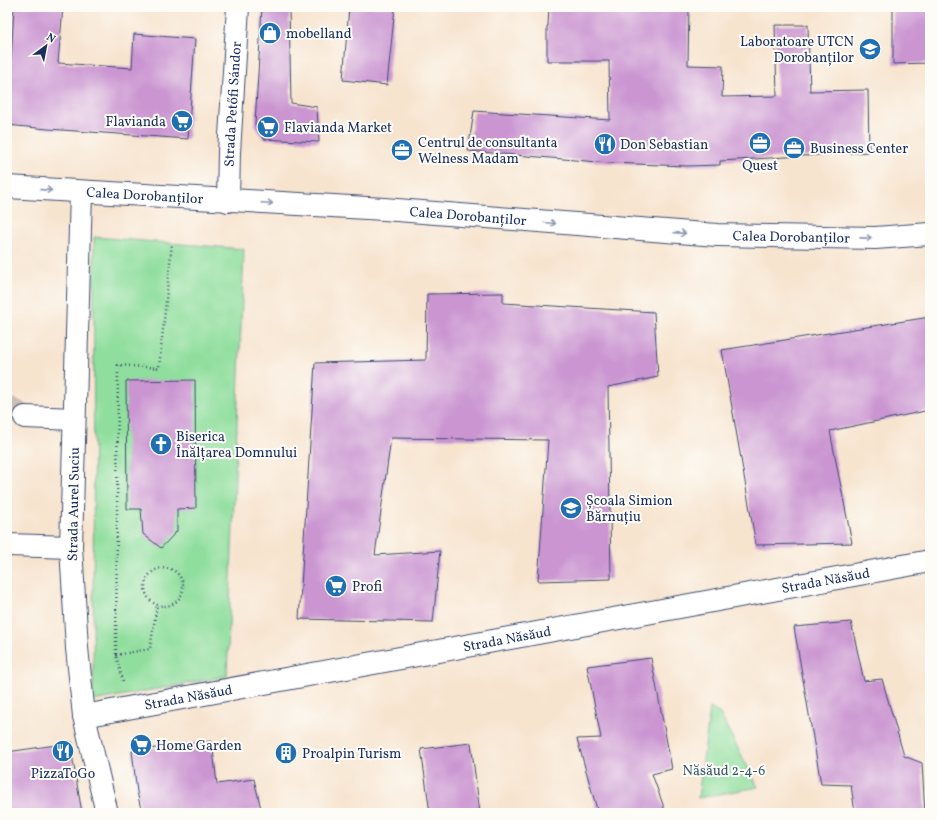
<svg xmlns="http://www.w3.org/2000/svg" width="937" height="820" viewBox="0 0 937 820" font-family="Vollkorn,serif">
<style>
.green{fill:#8fde9d;stroke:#55867e}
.building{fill:#ca95d1}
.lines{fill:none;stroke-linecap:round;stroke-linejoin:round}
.minor-tunnel{stroke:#cbc0b8;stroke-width:22;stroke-dasharray:22 11;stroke-linecap:butt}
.minor-casing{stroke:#3c4a6f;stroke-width:24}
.major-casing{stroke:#3c4a6f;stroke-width:24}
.path{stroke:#3c4a6f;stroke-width:2.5;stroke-dasharray:1 3;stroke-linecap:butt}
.minor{stroke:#fff;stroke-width:22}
.major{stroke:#fff;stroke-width:22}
.oneway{stroke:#8d97ae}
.labels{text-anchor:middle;stroke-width:4;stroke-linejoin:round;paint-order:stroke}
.poi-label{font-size:14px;fill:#1b2f5e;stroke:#fdfcf7;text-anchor:start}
.street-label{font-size:14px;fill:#1b2f5e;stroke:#fdfcf7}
.park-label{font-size:14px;fill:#385b6e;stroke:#fdfcf7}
</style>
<rect width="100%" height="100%" fill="#fdfcf7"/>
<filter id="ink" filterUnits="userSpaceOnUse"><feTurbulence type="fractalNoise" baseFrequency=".025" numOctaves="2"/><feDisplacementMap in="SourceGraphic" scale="8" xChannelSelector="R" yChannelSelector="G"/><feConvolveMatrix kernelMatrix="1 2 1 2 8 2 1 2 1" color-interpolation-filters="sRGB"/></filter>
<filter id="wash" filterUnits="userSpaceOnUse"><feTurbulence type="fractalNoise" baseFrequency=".012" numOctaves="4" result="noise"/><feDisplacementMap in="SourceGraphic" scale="16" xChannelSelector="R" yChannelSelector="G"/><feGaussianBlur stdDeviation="0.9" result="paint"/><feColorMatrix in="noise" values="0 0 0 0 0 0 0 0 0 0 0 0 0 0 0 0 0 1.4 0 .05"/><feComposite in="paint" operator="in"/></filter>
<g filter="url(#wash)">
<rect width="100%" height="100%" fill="#f7e4cf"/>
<g class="green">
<polygon points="94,237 244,249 227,676 93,701"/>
<polygon points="710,708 720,714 758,787 698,798"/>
</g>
<g id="blocks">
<g class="building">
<polygon points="14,7 63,7 58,63 132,68 134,34 195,39 188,139 48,129 7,125 7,62 11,62"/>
<polygon points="262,7 289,7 291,103 317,107 319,142 264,139 259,133 255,124"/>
<polygon points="349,7 395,7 387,85 343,80"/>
<polygon points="549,7 689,7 688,65 723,66 722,97 777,96 775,25 808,25 810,91 868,90 869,152 720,161 720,165 687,166 610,163 468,151 474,111 610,120 609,61 547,61 547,26 548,26"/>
<polygon points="893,7 930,7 930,63 893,64"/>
<polygon points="503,293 503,303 654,312 658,377 608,387 611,579 538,581 548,440 391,438 375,555 440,551 433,622 299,619 315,363 426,360 427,294"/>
<polygon points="930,317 930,410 830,431 852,543 756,545 722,350"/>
<polygon points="195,380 196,508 177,509 177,531 161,548 143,534 141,509 127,509 126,381"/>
<polygon points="851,622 864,681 882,679 904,756 922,763 925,813 855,813 851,785 821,784 794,627"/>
<polygon points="651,658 672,769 652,774 666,813 598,813 577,739 601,738 587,666"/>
<polygon points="212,741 217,784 254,779 261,809 235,813 142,813 137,792 132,751"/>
<polygon points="70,743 82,813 7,813 7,752"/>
<polygon points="471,743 480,813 430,813 421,749"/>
</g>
</g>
</g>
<g filter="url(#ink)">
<use href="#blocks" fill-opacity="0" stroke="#3c4a6f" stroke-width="1"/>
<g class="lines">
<polyline class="minor-tunnel" points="7,405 25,417"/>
<g class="minor-casing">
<g id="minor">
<polyline points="81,192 71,547 77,648 84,716 107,813"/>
<path id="s1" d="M228 201 229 152 238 7"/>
<polyline points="25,417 74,419"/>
<polyline points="7,545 71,547"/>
<path id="s2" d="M84 716 930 561"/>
</g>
</g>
<g class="major-casing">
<g id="major">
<path id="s3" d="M7 187 384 209 717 235 875 238 930 234"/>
</g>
</g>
<g class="path">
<circle cx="164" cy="587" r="19"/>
<polyline points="116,655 150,649 157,605"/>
<polyline points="123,681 116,655 118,365 159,368 172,243"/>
</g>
<use href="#minor" class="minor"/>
<use href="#major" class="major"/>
</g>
<defs><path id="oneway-shaft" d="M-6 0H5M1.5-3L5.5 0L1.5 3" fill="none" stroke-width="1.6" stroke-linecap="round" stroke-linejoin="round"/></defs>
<g class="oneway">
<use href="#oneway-shaft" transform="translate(46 190) rotate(4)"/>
<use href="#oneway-shaft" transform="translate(267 203) rotate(3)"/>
<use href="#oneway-shaft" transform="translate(550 223) rotate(5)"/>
<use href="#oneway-shaft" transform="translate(680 233) rotate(4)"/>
<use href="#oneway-shaft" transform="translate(866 238) rotate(1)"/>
</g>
</g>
<defs>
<g id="shop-disc" transform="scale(1.15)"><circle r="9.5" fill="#1f6fb2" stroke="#fdfcf7"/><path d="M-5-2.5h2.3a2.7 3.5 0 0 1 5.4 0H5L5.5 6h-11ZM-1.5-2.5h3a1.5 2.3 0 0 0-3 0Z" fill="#fff"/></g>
<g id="university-disc" transform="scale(1.15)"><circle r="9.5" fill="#1f6fb2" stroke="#fdfcf7"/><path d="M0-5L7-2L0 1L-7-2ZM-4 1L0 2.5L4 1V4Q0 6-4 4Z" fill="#fff"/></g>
<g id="supermarket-disc" transform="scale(1.15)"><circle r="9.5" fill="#1f6fb2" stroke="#fdfcf7"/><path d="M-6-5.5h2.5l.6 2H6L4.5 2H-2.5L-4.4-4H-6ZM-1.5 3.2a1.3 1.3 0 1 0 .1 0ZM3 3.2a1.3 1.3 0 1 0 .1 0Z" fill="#fff"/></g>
<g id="office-disc" transform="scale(1.15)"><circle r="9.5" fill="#1f6fb2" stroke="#fdfcf7"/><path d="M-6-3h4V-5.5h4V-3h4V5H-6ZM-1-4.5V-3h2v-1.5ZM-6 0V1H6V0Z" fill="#fff"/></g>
<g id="restaurant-disc" transform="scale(1.15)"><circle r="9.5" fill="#1f6fb2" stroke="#fdfcf7"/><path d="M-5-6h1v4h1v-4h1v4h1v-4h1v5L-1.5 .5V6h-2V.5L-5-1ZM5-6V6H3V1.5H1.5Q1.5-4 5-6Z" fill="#fff"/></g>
<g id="church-disc" transform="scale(1.15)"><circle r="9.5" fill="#1f6fb2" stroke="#fdfcf7"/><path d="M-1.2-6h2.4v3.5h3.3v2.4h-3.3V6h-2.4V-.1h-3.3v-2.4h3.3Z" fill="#fff"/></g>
<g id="school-disc" transform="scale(1.15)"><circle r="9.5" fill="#1f6fb2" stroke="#fdfcf7"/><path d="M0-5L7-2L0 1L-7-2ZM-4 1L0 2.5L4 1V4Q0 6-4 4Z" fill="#fff"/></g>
<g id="building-disc" transform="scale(1.15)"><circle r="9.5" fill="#1f6fb2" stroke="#fdfcf7"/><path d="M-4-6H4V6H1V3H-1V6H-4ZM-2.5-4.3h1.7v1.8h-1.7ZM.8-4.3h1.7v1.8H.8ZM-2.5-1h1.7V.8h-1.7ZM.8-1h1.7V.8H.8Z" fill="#fff"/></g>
</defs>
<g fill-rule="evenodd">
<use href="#shop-disc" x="270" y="33"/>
<use href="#university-disc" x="870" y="49"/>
<use href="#supermarket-disc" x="182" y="121"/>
<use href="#supermarket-disc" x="268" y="127"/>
<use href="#office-disc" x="760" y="143"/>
<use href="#restaurant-disc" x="605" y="144"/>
<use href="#office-disc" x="794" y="148"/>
<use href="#office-disc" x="402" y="150"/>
<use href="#church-disc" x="161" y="444"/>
<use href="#school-disc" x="571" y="508"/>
<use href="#supermarket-disc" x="336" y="586"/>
<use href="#supermarket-disc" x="141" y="745"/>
<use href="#restaurant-disc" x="63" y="751"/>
<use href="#building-disc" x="286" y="753"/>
</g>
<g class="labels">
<g class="poi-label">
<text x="286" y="38">mobelland</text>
<text x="854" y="46" text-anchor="end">Laboratoare UTCN<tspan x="854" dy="16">Dorobanților</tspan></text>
<text x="166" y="126" text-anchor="end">Flavianda</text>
<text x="284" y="132">Flavianda Market</text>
<text x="418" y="147">Centrul de consultanta<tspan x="418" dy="16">Welness Madam</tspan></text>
<text x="620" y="149">Don Sebastian</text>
<text x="810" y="153">Business Center</text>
<text x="760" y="170" text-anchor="middle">Quest</text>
<text x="176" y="441">Biserica<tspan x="176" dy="16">Înălțarea Domnului</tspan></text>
<text x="586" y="505">Școala Simion<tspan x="586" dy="16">Bărnuțiu</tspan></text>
<text x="352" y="591">Profi</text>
<text x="156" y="750">Home Garden</text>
<text x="302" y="758">Proalpin Turism</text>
<text x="63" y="778" text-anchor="middle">PizzaToGo</text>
</g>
<g class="street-label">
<text dy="5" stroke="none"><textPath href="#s1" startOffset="97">Strada Petőfi Sándor</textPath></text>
<text dy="5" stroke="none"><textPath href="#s3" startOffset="138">Calea Dorobanților</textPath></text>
<text dy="5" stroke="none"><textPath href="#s3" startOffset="462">Calea Dorobanților</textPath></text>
<text dy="5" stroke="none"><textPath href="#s3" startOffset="786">Calea Dorobanților</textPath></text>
<text transform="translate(73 504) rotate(-89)" y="5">Strada Aurel Suciu</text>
<text dy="5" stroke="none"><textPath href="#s2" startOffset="754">Strada Năsăud</textPath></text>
<text dy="5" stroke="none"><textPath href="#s2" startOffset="430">Strada Năsăud</textPath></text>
<text dy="5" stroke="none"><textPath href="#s2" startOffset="106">Strada Năsăud</textPath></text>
</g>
<g class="park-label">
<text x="724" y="775">Năsăud 2-4-6</text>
</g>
</g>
<rect width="937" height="820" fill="none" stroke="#fdfcf7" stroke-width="24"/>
<g transform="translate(46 46) rotate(32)" stroke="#fdfcf7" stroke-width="3" paint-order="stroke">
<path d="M0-3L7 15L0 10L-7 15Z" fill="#1b2f5e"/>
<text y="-6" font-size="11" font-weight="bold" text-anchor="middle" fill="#1b2f5e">N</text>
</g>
</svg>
